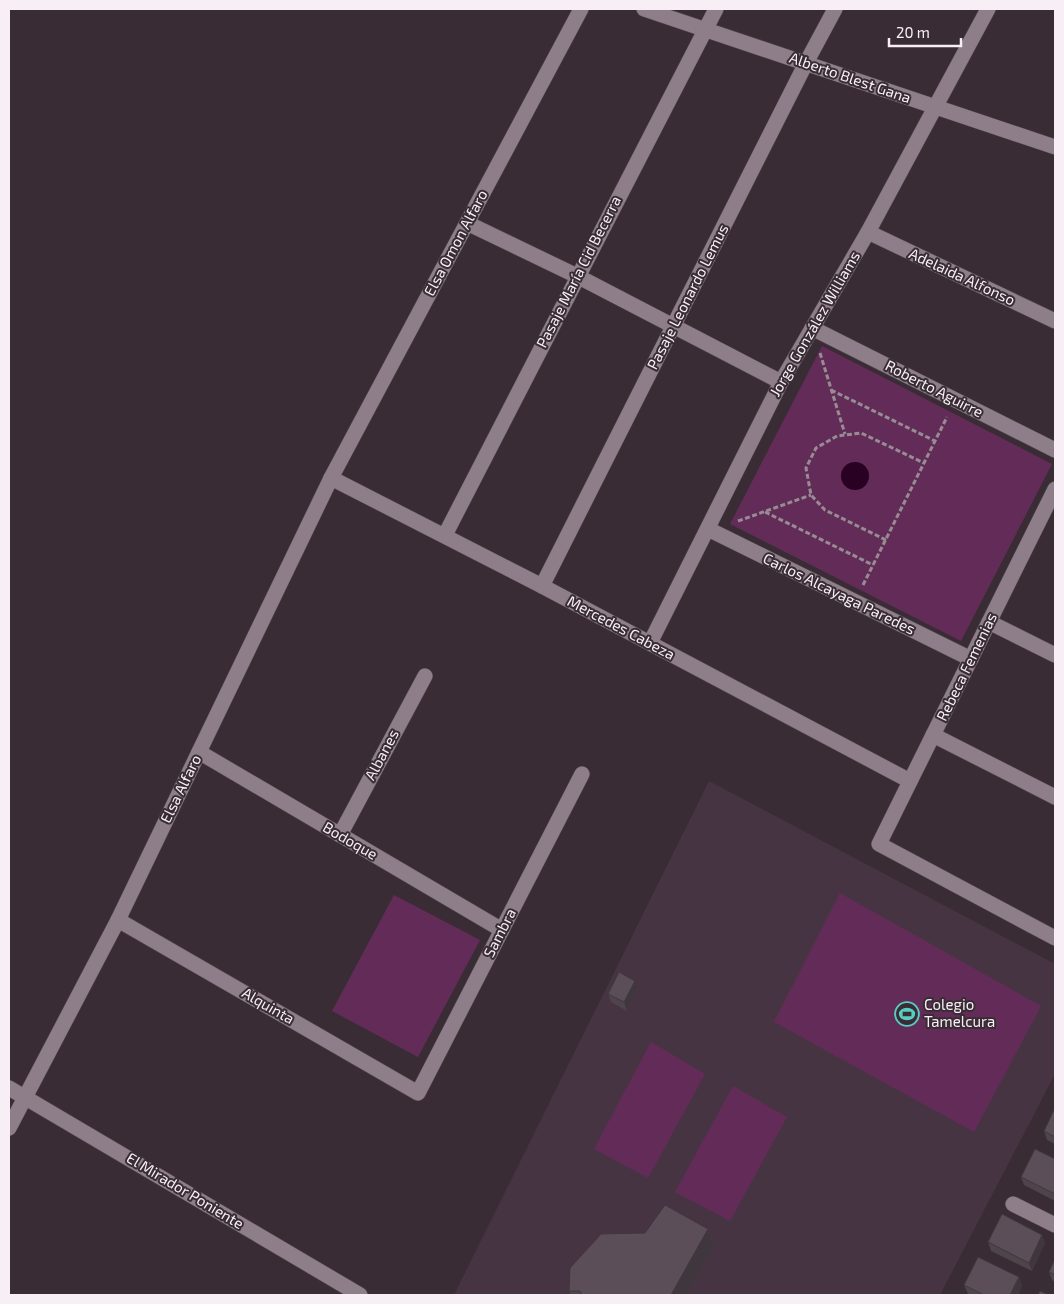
<svg xmlns="http://www.w3.org/2000/svg" width="1064" height="1304" viewBox="0 0 1064 1304" font-family="'Exo 2',sans-serif">
<style>
.built{fill:#473442}
.green{fill:#632c58}
.water{fill:#290123}
.lines{fill:none;stroke-linecap:round;stroke-linejoin:round}
.minor-casing{stroke:#544951;stroke-width:16}
.path{stroke:#978c94;stroke-width:3;stroke-dasharray:5 2.5;stroke-linecap:butt}
.minor{stroke:#8d7e89;stroke-width:15}
.wall{fill:#4f434c}
.shaded-wall{fill:#40373e}
.building{fill:#5c4e58;stroke:#40373e}
.labels{text-anchor:middle;stroke-width:4;stroke-linejoin:round;paint-order:stroke}
.street-label{font-size:15px;fill:#f7eff5;stroke:#392c35}
.poi-label{font-size:15px;fill:#f7eff5;stroke:#392c35;text-anchor:start}
</style>
<rect width="100%" height="100%" fill="#392c35"/>
<polygon class="built" points="709,781 1055,964 1055,1074 940,1295 454,1295"/>
<g class="green">
<polygon points="822,346 1052,464 961,641 730,524"/>
<polygon points="840,893 1041,1006 974,1132 774,1022"/>
<polygon points="394,895 480,940 418,1057 332,1011"/>
<polygon points="651,1042 705,1074 648,1178 594,1149"/>
<polygon points="733,1086 787,1117 730,1221 675,1192"/>
</g>
<circle class="water" cx="855" cy="476" r="14"/>
<g class="lines">
<g class="minor-casing">
<g id="minor">
<polyline points="644,9 1055,147"/>
<polyline points="467,223 577,276 781,382"/>
<polyline points="868,232 1055,321"/>
<polyline points="812,328 1055,450"/>
<polyline points="331,478 542,586 910,781"/>
<polyline points="1055,489 879,844 1055,938"/>
<polyline points="708,529 971,659"/>
<polyline points="445,535 716,9"/>
<polyline points="542,586 806,63 835,9"/>
<polyline points="989,622 1055,655"/>
<polyline points="650,643 781,382 868,232 988,9"/>
<polyline points="933,735 1055,797"/>
<polyline points="199,752 502,930"/>
<polyline points="340,835 425,676"/>
<polyline points="118,920 418,1093 582,774"/>
<polyline points="9,1088 360,1295"/>
<polyline points="9,1128 118,920 331,478 581,9"/>
<polyline points="1013,1204 1055,1225"/>
</g>
</g>
<g class="path">
<polyline points="820,353 845,434"/>
<polyline points="831,390 935,441"/>
<polyline points="765,512 873,565"/>
<polyline points="738,521 811,495"/>
<polyline points="886,540 825,510 811,495 806,468 816,448 837,436 861,433 924,463"/>
<polyline points="863,585 947,417"/>
</g>
<use href="#minor" class="minor"/>
</g>
<g class="wall">
<polygon points="638,989 627,1011 611,1002 608,994"/>
<polygon points="1055,1108 1055,1144 1047,1140 1044,1131"/>
<polygon points="1055,1159 1055,1201 1024,1185 1021,1177"/>
<polygon points="708,1229 714,1246 686,1295 571,1295 569,1291 645,1233"/>
<polygon points="988,1242 1045,1243 1032,1271 991,1251"/>
<polygon points="1055,1259 1055,1282 1052,1280 1049,1272"/>
<polygon points="1019,1277 1022,1286 1018,1295 970,1295 968,1294 964,1285"/>
</g>
<g class="shaded-wall">
<polygon points="635,981 638,989 627,1011 624,1002"/>
<polygon points="708,1229 714,1246 686,1295 671,1295"/>
<polygon points="1042,1235 1045,1243 1032,1271 1029,1263"/>
<polygon points="1019,1277 1022,1286 1018,1295 1010,1295"/>
</g>
<g class="building">
<polygon points="619,972 635,981 624,1002 608,994"/>
<polygon points="1055,1108 1055,1137 1044,1131"/>
<polygon points="1035,1149 1055,1159 1055,1194 1021,1177"/>
<polygon points="665,1205 708,1229 671,1295 582,1295 580,1291 569,1291 570,1268 601,1234 645,1233"/>
<polygon points="1002,1214 1042,1235 1029,1263 988,1242"/>
<polygon points="978,1257 1019,1277 1010,1295 984,1295 964,1285"/>
<polygon points="1055,1259 1055,1275 1049,1272"/>
<polygon points="1040,1291 1048,1295 1038,1295"/>
</g>
<defs>
<g id="stadium-ring" transform="scale(1.25)"><circle r="9.5" fill="#392c35" stroke="#57cec1" stroke-width="1.5"/><path d="M0-5a6.5 5 0 1 0 0 10a6.5 5 0 1 0 0-10ZM-3.5-1.8h7v3.6h-7Z" fill="#57cec1"/></g>
</defs>
<g fill-rule="evenodd">
<use href="#stadium-ring" x="907" y="1014"/>
</g>
<g class="labels">
<g class="street-label">
<text transform="translate(850 78) rotate(19)" y="5">Alberto Blest Gana</text>
<text transform="translate(456 243) rotate(-62)" y="5">Elsa Omon Alfaro</text>
<text transform="translate(579 272) rotate(-63)" y="5">Pasaje María Cid Becerra</text>
<text transform="translate(962 277) rotate(25)" y="5">Adelaida Alfonso</text>
<text transform="translate(688 297) rotate(-63)" y="5">Pasaje Leonardo Lemus</text>
<text transform="translate(815 324) rotate(-60)" y="5">Jorge González Williams</text>
<text transform="translate(934 389) rotate(27)" y="5">Roberto Aguirre</text>
<text transform="translate(839 594) rotate(26)" y="5">Carlos Alcayaga Paredes</text>
<text transform="translate(621 628) rotate(28)" y="5">Mercedes Cabeza</text>
<text transform="translate(967 667) rotate(-64)" y="5">Rebeca Femenias</text>
<text transform="translate(382 755) rotate(-62)" y="5">Albanes</text>
<text transform="translate(181 789) rotate(-64)" y="5">Elsa Alfaro</text>
<text transform="translate(350 841) rotate(30)" y="5">Bodoque</text>
<text transform="translate(500 933) rotate(-63)" y="5">Sambra</text>
<text transform="translate(268 1006) rotate(30)" y="5">Alquinta</text>
<text transform="translate(185 1191) rotate(31)" y="5">El Mirador Poniente</text>
</g>
<g class="poi-label">
<text x="924" y="1010">Colegio<tspan x="924" dy="17">Tamelcura</tspan></text>
</g>
</g>
<rect width="1064" height="1304" fill="none" stroke="#f7eff5" stroke-width="20"/>
<path d="M889 38v8h72v-8" fill="none" stroke="#f7eff5" stroke-width="2.5"/>
<text x="896" y="38" font-size="15" fill="#f7eff5" stroke="#392c35" stroke-width="4" paint-order="stroke">20 m</text>
</svg>
